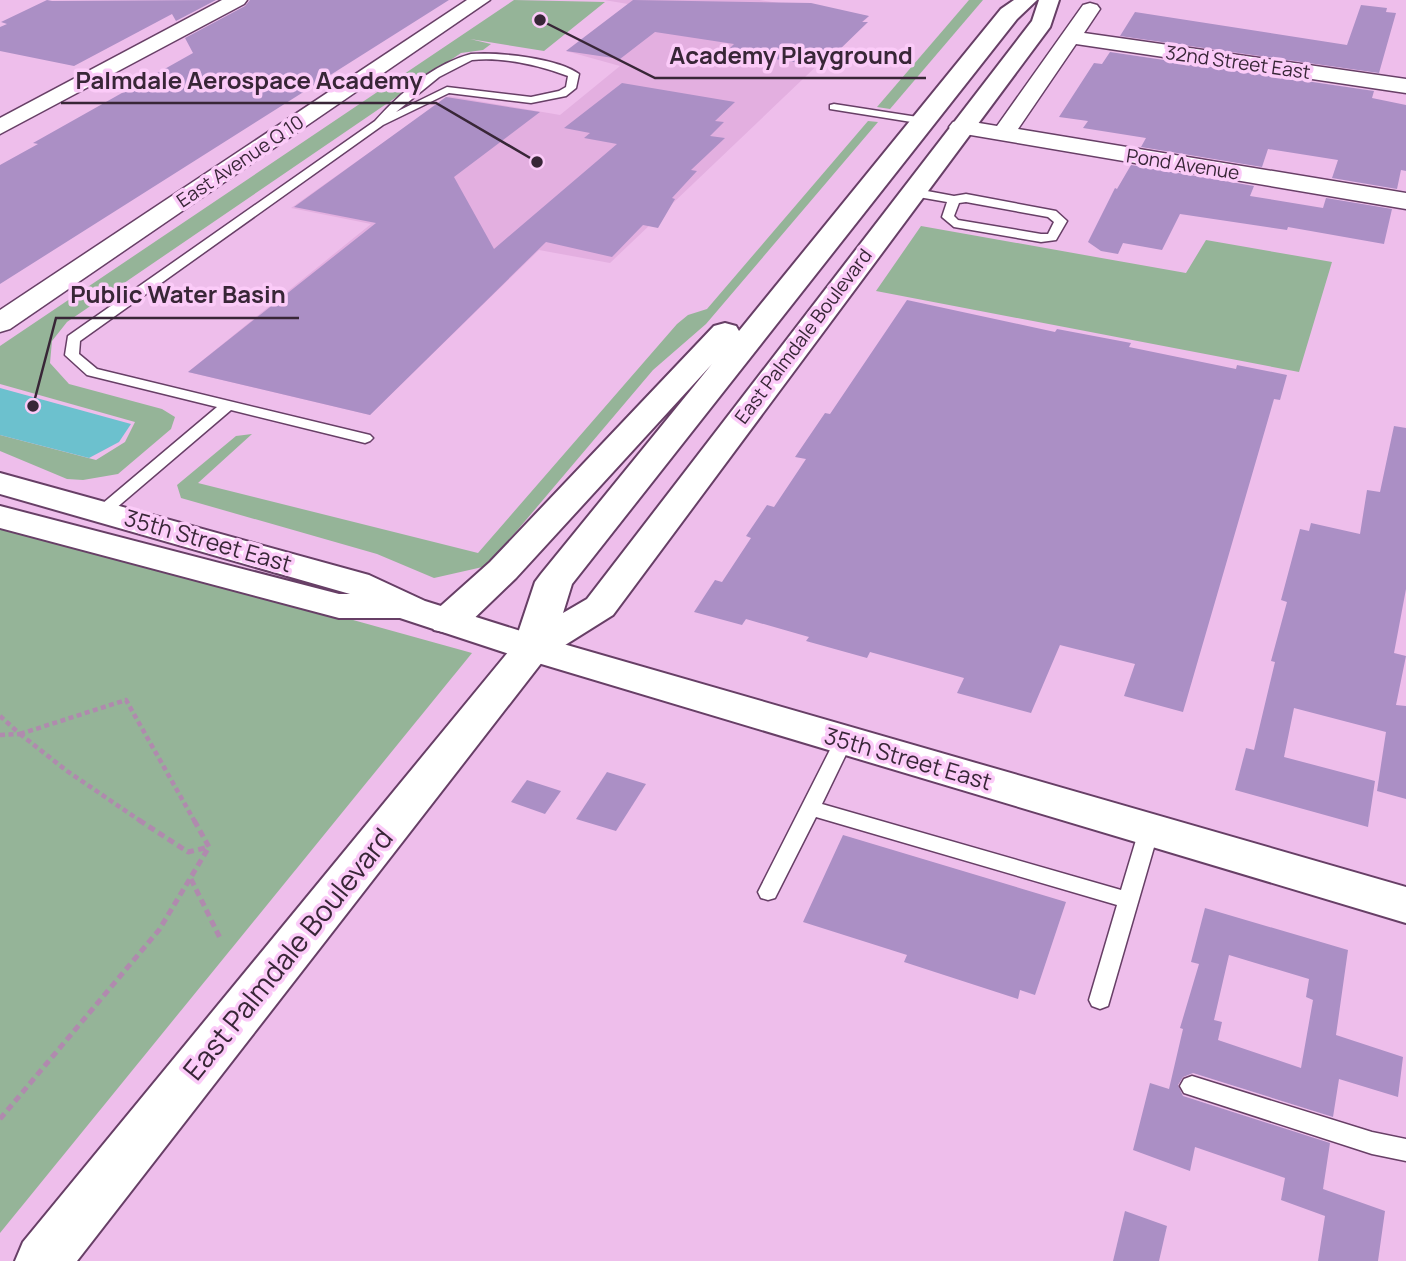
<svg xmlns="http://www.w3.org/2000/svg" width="1406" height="1261" viewBox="0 0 1406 1261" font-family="Manrope,sans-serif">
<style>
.built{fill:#e3afe0}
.green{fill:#95b498}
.water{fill:#6cc1ce}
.building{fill:#ab8fc5;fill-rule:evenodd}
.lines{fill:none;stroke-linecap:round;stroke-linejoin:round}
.service-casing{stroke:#673f66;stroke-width:3}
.minor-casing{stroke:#673f66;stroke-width:3}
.tertiary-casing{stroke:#673f66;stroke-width:4}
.trunk-casing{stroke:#673f66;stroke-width:4}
.path-far1{stroke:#b08aae;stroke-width:4.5;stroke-dasharray:5 3.5;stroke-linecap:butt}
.path{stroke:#b08aae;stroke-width:5;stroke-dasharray:7 4.5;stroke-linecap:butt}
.service{fill:#fff;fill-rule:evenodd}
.minor{fill:#fff;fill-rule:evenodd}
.tertiary{fill:#fff;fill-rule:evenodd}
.trunk{fill:#fff;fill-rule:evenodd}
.labels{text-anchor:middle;stroke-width:7;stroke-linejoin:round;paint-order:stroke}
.far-street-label{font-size:19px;fill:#382637;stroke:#fbcbf8}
.street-label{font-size:23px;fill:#382637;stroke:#fbcbf8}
.near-street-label{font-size:28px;fill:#382637;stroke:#fbcbf8}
.leader{fill:none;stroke:#382637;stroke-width:2.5}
.callout-dot{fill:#382637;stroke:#fbcbf8;stroke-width:2.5}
.callout-label{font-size:24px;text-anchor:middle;font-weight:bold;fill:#382637;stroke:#fbcbf8;stroke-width:7;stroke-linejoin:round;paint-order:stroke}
</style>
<rect width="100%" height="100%" fill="#eebeeb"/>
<polygon class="built" points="604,0 759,0 869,16 610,263 539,250 370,415 188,372 371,224 291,208 449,96 560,115 620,66 566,51 628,4"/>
<g class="green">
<polygon points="514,0 605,2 544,51 470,39 491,44 483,50 461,53 67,322 52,341 50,363 69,384 162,409 175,417 171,429 118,474 83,480 67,479 0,451 0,435 96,460 125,442 135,422 0,384 0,346"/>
<polygon points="969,0 983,0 890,109 877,107"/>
<polygon points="868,121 878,122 706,324 653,370 487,566 434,578 377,554 181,498 177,485 236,436 252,434 198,483 478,553 677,324 688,315 707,309"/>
<polygon points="921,226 1186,273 1206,240 1332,262 1299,372 876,291"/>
<polygon points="0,522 472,653 0,1233"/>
</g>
<polygon class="water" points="0,388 131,424 119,442 89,458 0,435"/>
<g class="building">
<polygon points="47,0 52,1 216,0 176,21 172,14 74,66 0,51 0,27 7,24 1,22"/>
<polygon points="250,0 449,0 0,284 0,165 38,144 33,143 193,53 185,38 245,6"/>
<polygon points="633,0 811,3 869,16 862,22 868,22 834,55 828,54 819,66 762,57 766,53 730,48 734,44 655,32 620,59 566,51"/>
<polygon points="1361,5 1387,8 1386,12 1396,13 1379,73 1120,36 1135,12 1347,45"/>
<polygon points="1110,52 1374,91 1372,98 1406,105 1406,171 1401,170 1397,189 1332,178 1338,160 1268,149 1262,167 1141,147 1146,138 1083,128 1088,121 1059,117 1094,63 1102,64"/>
<polygon points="622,83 735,102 715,121 724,122 710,136 725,138 691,170 697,171 672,198 675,199 658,228 643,225 612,257 546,242 370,415 188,372 376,223 294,207 446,97 540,112 454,177 494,249 617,144 584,138 590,133 564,128"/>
<polygon points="1131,165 1254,186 1250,196 1323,208 1326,198 1392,209 1384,244 1288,227 1287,230 1180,214 1162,250 1123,243 1118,254 1101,251 1088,242 1115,188 1117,189"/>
<polygon points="907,300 1055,332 1057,329 1131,343 1129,347 1236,369 1237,365 1287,375 1280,400 1274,399 1183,712 1124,696 1135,664 1060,645 1031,713 957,693 964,678 870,652 867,658 806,641 809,637 746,619 742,625 694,612 715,580 722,582 751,538 746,536 767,505 774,507 806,459 795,457 825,413 830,414"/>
<polygon points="1394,426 1406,428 1406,589 1394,653 1406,656 1396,705 1406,706 1406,799 1377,791 1386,732 1294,708 1284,757 1375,781 1368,827 1235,790 1246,748 1254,750 1275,662 1271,661 1287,602 1281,600 1300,529 1309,531 1311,523 1360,534 1367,490 1380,492"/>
<polygon points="607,772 646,784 616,831 576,819"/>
<polygon points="527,780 561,791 545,814 511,802"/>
<polygon points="843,835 1066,902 1035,995 1020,990 1018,999 904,962 907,955 803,922"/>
<path d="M1205 908 1348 950 1336 1035 1403 1057 1398 1097 1339 1079 1333 1117 1193 1073 1183 1077 1178 1085 1183 1096 1330 1143 1323 1189 1385 1211 1378 1261H1318L1325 1216 1281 1200 1285 1178 1195 1147 1190 1171 1133 1150 1150 1083 1169 1089 1183 1029 1180 1028 1199 964 1191 962ZM1229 955 1309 979 1306 997 1313 1000 1301 1068 1218 1040 1222 1022 1214 1020Z"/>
<polygon points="1125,1211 1167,1226 1159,1261 1113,1261"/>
</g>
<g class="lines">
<g class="service-casing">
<g id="service">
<path d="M471 54C498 52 558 58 579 74L576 88 566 96 531 103 449 93 383 125 80 341 79 354 97 369 370 435 373 438 370 441 365 443 231 410 108 515H96L94 512 96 509 217 407 87 375 65 355 68 336 375 121C400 93 434 64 471 54ZM472 60C504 57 538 65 568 76L566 87 559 91 531 97 447 87 396 112 439 77Z"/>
<polygon points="834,104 924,118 930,121 924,124 830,109 830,105"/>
<path d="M911 188 954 196 966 194 1056 211 1067 221 1056 240 1041 242 954 227 942 217 947 202 907 195 905 192ZM966 202 1048 217 1054 222 1048 234H1041L958 220 954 216 959 203Z"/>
<polygon points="844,733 851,735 853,740 822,804 1121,890 1139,830 1142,825 1149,823 1156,825 1159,830 1108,1006 1100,1009 1092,1006 1089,1000 1117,905 816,817 775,898 768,900 761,898 758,892 835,740 837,735"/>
<polygon points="1192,1076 1372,1132 1406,1139 1406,1161 1372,1154 1184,1093 1180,1086 1184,1079"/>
</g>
</g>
<g class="minor-casing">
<g id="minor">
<polygon points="222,0 247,0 244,4 0,134 0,118"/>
<polygon points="467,0 490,0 10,329 0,332 0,310"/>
<polygon points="1090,3 1097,5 1100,9 1084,33 1406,79 1406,93 1076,44 1018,129 1406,193 1406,209 953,132 949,127 953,122 961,120 997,126 1083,5"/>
</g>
</g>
<g class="tertiary-casing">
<polygon id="tertiary" points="0,473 369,575 425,601 546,639 1406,887 1406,923 518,657 400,618 339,618 0,528 0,506 339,594 350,594 0,494"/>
</g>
<g class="trunk-casing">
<polygon id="trunk" points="1014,0 1037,0 1017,19 572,584 563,613 587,599 1032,21 1039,0 1059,0 1050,27 613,615 546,657 77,1261 15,1261 23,1242 514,645 535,582 541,574 712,364 516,578 462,630 448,633 434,630 429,621 434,612 490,562 714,326 725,323 736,326 739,331 1001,9"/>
</g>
<g class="path-far1">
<polyline points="0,716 20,734"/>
<polyline points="20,734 67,771 142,822"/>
<polyline points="20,734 126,700 195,822"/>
<polyline points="0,735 20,734"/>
</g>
<g class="path">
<polyline points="139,820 188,852 209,847 194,820"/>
<polyline points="191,879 220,938"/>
<polyline points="0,1119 159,930 209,847"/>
</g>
<use href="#service" class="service"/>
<use href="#minor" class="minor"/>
<use href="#tertiary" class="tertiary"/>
<use href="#trunk" class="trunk"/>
</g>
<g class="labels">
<g class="far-street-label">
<text transform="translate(1238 62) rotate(8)" y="7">32nd Street East</text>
<text transform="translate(240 161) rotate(-34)" y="7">East Avenue Q 10</text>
<text transform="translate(1183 164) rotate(9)" y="7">Pond Avenue</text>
<text transform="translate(803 336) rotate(-53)" y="7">East Palmdale Boulevard</text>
</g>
<g class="street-label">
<text transform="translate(208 541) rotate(16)" y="8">35th Street East</text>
<text transform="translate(908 759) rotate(16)" y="8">35th Street East</text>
</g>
<g class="near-street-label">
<text transform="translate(288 954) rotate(-51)" y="10">East Palmdale Boulevard</text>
</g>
</g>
<path class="leader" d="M540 20L655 78H926M537 162L436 103H61M33 406L56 318H299"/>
<g class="callout-dot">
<circle cx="540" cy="20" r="7"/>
<circle cx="537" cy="162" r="7"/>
<circle cx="33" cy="406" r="7"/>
</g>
<g class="callout-label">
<text x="791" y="64">Academy Playground</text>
<text x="249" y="89">Palmdale Aerospace Academy</text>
<text x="178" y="303">Public Water Basin</text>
</g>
</svg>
